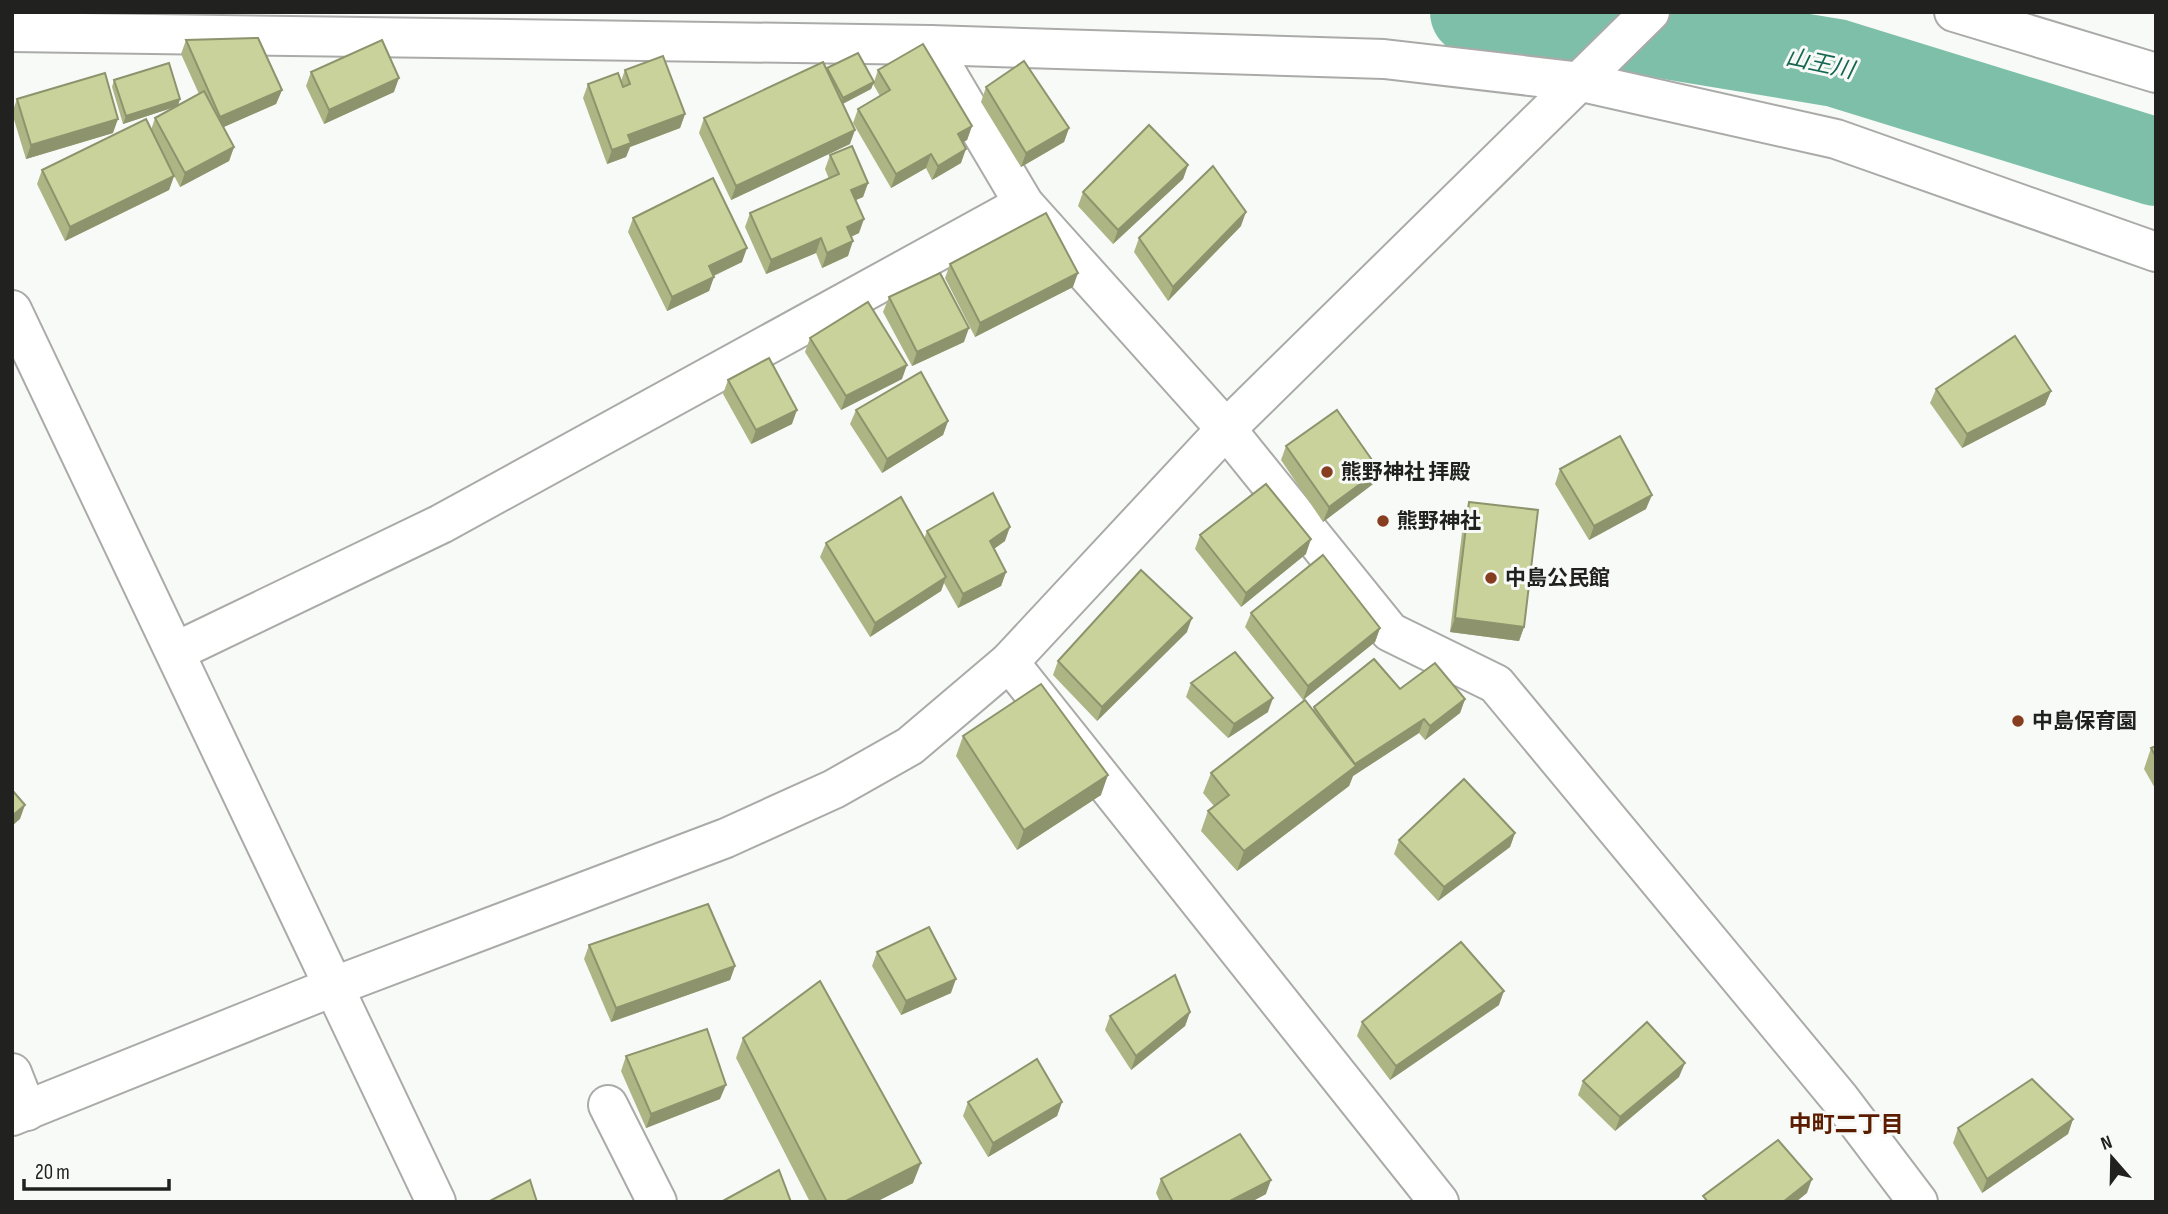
<svg xmlns="http://www.w3.org/2000/svg" width="2168" height="1214" viewBox="0 0 2168 1214" font-family="'Sofia Sans Condensed','Noto Sans JP',sans-serif">
<style>
.lines{fill:none;stroke-linecap:round;stroke-linejoin:round}
.river{stroke:#7ebfa9;stroke-width:88}
.minor-casing{stroke:#aaaba9;stroke-width:42}
.minor{stroke:#fff;stroke-width:38}
.wall{fill:#adb585}
.shaded-wall{fill:#8d936c}
.building{fill:#c9d29b;stroke:#8d936c;stroke-width:2}
.poi-dot{fill:#873e20;stroke:#f8faf7;stroke-width:2.5}
.labels{text-anchor:middle;stroke-width:6;stroke-linejoin:round;paint-order:stroke}
.poi-label{font-size:21px;font-weight:bold;fill:#212120;stroke:#f8faf7;text-anchor:start}
.water-label{font-size:23px;font-style:italic;fill:#156651;stroke:#f8faf7}
.neighbourhood-label{font-size:23px;font-weight:bold;fill:#5b1c00;stroke:#f8faf7}
</style>
<rect width="100%" height="100%" fill="#f8faf7"/>
<g class="lines">
<polyline class="river" points="1474,12 1643,31 1836,63 2156,162"/>
<g class="minor-casing">
<g id="minor">
<polyline points="1954,12 2156,73"/>
<polyline points="12,32 930,45 1024,204 1226,429 1390,632 1496,684 1840,1099 1918,1202"/>
<polyline points="930,45 1384,59 1582,82 1836,139 2156,252"/>
<polyline points="12,310 436,1202"/>
<polyline points="177,651 441,524 1024,204"/>
<polyline points="1009,662 1439,1202"/>
<polyline points="12,1073 27,1111"/>
<polyline points="608,1105 657,1202"/>
<polyline points="12,1116 335,986 726,838 834,789 910,746 1009,662 1226,429 1650,12"/>
</g>
</g>
<use href="#minor" class="minor"/>
</g>
<g class="wall">
<polygon points="186,40 282,90 276,104 223,127 234,147 229,161 180,187 170,168 174,176 169,190 65,241 37,184 42,170 151,130 155,118 174,107 123,124 112,87 114,80 178,105 199,94 181,54"/>
<polygon points="827,69 874,82 878,70 972,126 967,140 963,142 961,163 932,180 926,168 891,188 853,123 858,109 880,96 873,84 871,89 843,104 850,144 731,200 699,133 704,118"/>
<polygon points="625,70 685,114 680,128 630,147 626,157 607,164 583,98 588,84 621,81"/>
<polygon points="311,72 394,92 324,124 306,86"/>
<polygon points="986,87 1069,128 1064,142 1021,167 981,102"/>
<polygon points="17,99 113,133 26,159 12,113"/>
<polygon points="830,155 868,183 863,197 856,200 859,233 851,237 848,256 822,268 816,253 766,274 745,227 750,213 829,179 825,169"/>
<polygon points="1188,165 1183,179 1113,244 1078,206 1083,192"/>
<polygon points="633,218 742,262 714,276 709,291 667,311 628,232"/>
<polygon points="1241,226 1168,301 1134,252 1139,238"/>
<polygon points="950,264 1073,287 975,337 945,278"/>
<polygon points="889,297 964,342 912,366 883,312"/>
<polygon points="810,338 902,379 841,410 805,352"/>
<polygon points="728,380 792,424 751,444 723,394"/>
<polygon points="1936,389 2051,391 2045,405 1962,448 1930,403"/>
<polygon points="856,410 948,421 943,435 882,473 850,424"/>
<polygon points="1286,446 1373,484 1323,522 1281,460"/>
<polygon points="1560,469 1646,509 1589,540 1555,484"/>
<polygon points="1469,502 1524,627 1519,641 1450,632 1464,516"/>
<polygon points="927,531 1005,541 994,549 1006,572 1001,586 958,608 944,583 941,591 870,637 820,557 826,543 924,539"/>
<polygon points="1200,535 1306,554 1241,607 1195,549"/>
<polygon points="1251,613 1380,628 1375,642 1303,700 1245,627"/>
<polygon points="1187,632 1097,721 1053,675 1058,661"/>
<polygon points="1191,683 1268,712 1228,738 1186,697"/>
<polygon points="1400,689 1465,699 1460,713 1425,740 1419,733 1353,776 1349,786 1237,871 1201,831 1208,811 1214,806 1203,793 1211,773 1313,710 1314,707"/>
<polygon points="963,736 1101,795 1017,850 956,756"/>
<polygon points="2151,748 2156,757 2156,790 2144,769"/>
<polygon points="1515,833 1510,847 1438,901 1394,854 1399,840"/>
<polygon points="589,945 735,966 730,980 611,1022 584,959"/>
<polygon points="877,952 951,993 901,1015 872,966"/>
<polygon points="1499,1005 1390,1080 1357,1036 1362,1022"/>
<polygon points="1190,1012 1185,1026 1131,1070 1105,1030 1110,1016"/>
<polygon points="743,1038 913,1183 876,1202 810,1202 736,1058"/>
<polygon points="626,1056 720,1099 646,1128 621,1071"/>
<polygon points="1679,1077 1615,1131 1578,1095 1583,1081"/>
<polygon points="968,1102 1062,1102 1057,1116 988,1157 963,1116"/>
<polygon points="2073,1119 2068,1134 1982,1193 1953,1143 1958,1128"/>
<polygon points="1161,1179 1266,1194 1251,1202 1160,1202 1156,1193"/>
</g>
<g class="shaded-wall">
<polygon points="399,78 394,92 324,124 329,110"/>
<polygon points="874,82 871,89 840,105 843,98"/>
<polygon points="282,90 276,104 215,131 220,117"/>
<polygon points="180,99 178,106 123,124 126,116"/>
<polygon points="685,114 680,128 630,147 626,157 607,164 612,150 628,135"/>
<polygon points="118,119 113,133 26,159 31,145"/>
<polygon points="972,126 967,140 953,148 958,134"/>
<polygon points="1069,128 1064,142 1021,167 1026,153"/>
<polygon points="855,130 850,144 731,200 736,186"/>
<polygon points="234,147 229,161 180,187 185,173"/>
<polygon points="966,149 961,163 932,180 938,166"/>
<polygon points="931,154 926,168 891,188 896,174"/>
<polygon points="1188,165 1183,179 1113,244 1118,230"/>
<polygon points="174,176 169,190 65,241 70,227"/>
<polygon points="868,183 863,197 846,204 851,190"/>
<polygon points="1246,212 1241,226 1168,301 1173,287"/>
<polygon points="864,219 859,233 841,241 847,227"/>
<polygon points="821,238 816,253 766,274 771,260"/>
<polygon points="853,241 848,256 822,268 827,253"/>
<polygon points="747,248 742,262 704,280 709,266"/>
<polygon points="1078,273 1073,287 975,337 980,323"/>
<polygon points="714,277 709,291 667,311 672,297"/>
<polygon points="969,328 964,342 912,366 917,352"/>
<polygon points="907,365 902,379 841,410 846,396"/>
<polygon points="2051,391 2045,405 1962,448 1967,434"/>
<polygon points="797,410 792,424 751,444 756,430"/>
<polygon points="948,421 943,435 882,473 887,459"/>
<polygon points="1379,470 1373,484 1323,522 1329,507"/>
<polygon points="1652,495 1646,509 1589,540 1594,526"/>
<polygon points="1010,527 1005,541 985,555 990,541"/>
<polygon points="1311,539 1306,554 1241,607 1246,593"/>
<polygon points="1006,572 1001,586 958,608 963,594"/>
<polygon points="946,577 941,591 870,637 875,623"/>
<polygon points="1192,618 1187,632 1097,721 1102,707"/>
<polygon points="1455,618 1524,627 1519,641 1450,632"/>
<polygon points="1380,628 1375,642 1303,700 1308,686"/>
<polygon points="1273,698 1268,712 1228,738 1234,724"/>
<polygon points="1465,699 1460,713 1425,740 1430,726"/>
<polygon points="1424,719 1419,733 1353,776 1349,786 1237,871 1244,851 1354,764"/>
<polygon points="1108,775 1101,795 1017,850 1024,830"/>
<polygon points="25,805 20,819 12,826 12,816"/>
<polygon points="1515,833 1510,847 1438,901 1444,887"/>
<polygon points="735,966 730,980 611,1022 616,1008"/>
<polygon points="956,979 951,993 901,1015 906,1001"/>
<polygon points="1504,991 1499,1005 1390,1080 1396,1066"/>
<polygon points="1190,1012 1185,1026 1131,1070 1136,1056"/>
<polygon points="1685,1063 1679,1077 1615,1131 1620,1117"/>
<polygon points="726,1085 720,1099 646,1128 651,1114"/>
<polygon points="1062,1102 1057,1116 988,1157 993,1143"/>
<polygon points="2073,1119 2068,1134 1982,1193 1987,1179"/>
<polygon points="921,1163 913,1183 876,1202 844,1202"/>
<polygon points="1812,1179 1807,1193 1796,1202 1783,1202"/>
<polygon points="1271,1180 1266,1194 1251,1202 1228,1202"/>
</g>
<g class="building">
<polygon points="258,38 282,90 220,117 186,40"/>
<polygon points="382,40 399,78 329,110 311,72"/>
<polygon points="923,44 972,126 958,134 966,149 938,166 931,154 896,174 858,109 890,90 878,70"/>
<polygon points="858,53 874,82 843,98 827,68"/>
<polygon points="663,56 685,114 628,135 631,143 612,150 588,84 618,73 623,87 630,84 625,70"/>
<polygon points="1024,61 1069,128 1026,153 986,87"/>
<polygon points="823,62 855,130 736,186 704,118"/>
<polygon points="169,63 180,99 126,116 114,80"/>
<polygon points="105,73 118,119 31,145 17,99"/>
<polygon points="204,91 234,147 185,173 155,118"/>
<polygon points="146,119 174,176 70,227 42,170"/>
<polygon points="1149,125 1188,165 1118,230 1083,192"/>
<polygon points="852,146 868,183 851,190 864,219 847,227 853,241 827,253 821,238 771,260 750,213 839,174 830,155"/>
<polygon points="1213,166 1246,212 1173,287 1139,238"/>
<polygon points="713,178 747,248 709,266 714,277 672,297 633,218"/>
<polygon points="1046,213 1078,273 980,323 950,264"/>
<polygon points="940,273 969,328 917,352 889,297"/>
<polygon points="868,302 907,365 846,396 810,338"/>
<polygon points="2015,336 2051,391 1967,434 1936,389"/>
<polygon points="769,358 797,410 756,430 728,380"/>
<polygon points="921,372 948,421 887,459 856,410"/>
<polygon points="1337,410 1379,470 1329,507 1286,446"/>
<polygon points="1620,436 1652,495 1594,526 1560,469"/>
<polygon points="1266,484 1311,539 1246,593 1200,535"/>
<polygon points="993,493 1010,527 990,541 1006,572 963,594 927,531"/>
<polygon points="901,497 946,577 875,623 826,543"/>
<polygon points="1469,502 1538,510 1524,627 1455,618"/>
<polygon points="1323,555 1380,628 1308,686 1251,613"/>
<polygon points="1141,570 1192,618 1102,707 1058,661"/>
<polygon points="1235,652 1273,698 1234,724 1191,683"/>
<polygon points="1374,659 1400,689 1435,663 1465,699 1430,726 1424,719 1355,764 1314,707"/>
<polygon points="1041,684 1108,775 1024,830 963,736"/>
<polygon points="1305,700 1356,766 1244,851 1208,811 1229,795 1211,773"/>
<polygon points="2156,746 2156,757 2151,748"/>
<polygon points="1464,779 1515,833 1444,887 1399,840"/>
<polygon points="12,790 25,805 12,816"/>
<polygon points="708,904 735,966 616,1008 589,945"/>
<polygon points="929,927 956,979 906,1001 877,952"/>
<polygon points="1461,942 1504,991 1396,1066 1362,1022"/>
<polygon points="1175,975 1190,1012 1136,1056 1110,1016"/>
<polygon points="820,981 921,1163 844,1202 827,1202 743,1038"/>
<polygon points="1647,1022 1685,1063 1620,1117 1583,1081"/>
<polygon points="707,1029 726,1085 651,1114 626,1056"/>
<polygon points="1037,1059 1062,1102 993,1143 968,1102"/>
<polygon points="2032,1079 2073,1119 1987,1179 1958,1128"/>
<polygon points="1240,1134 1271,1180 1228,1202 1173,1202 1161,1179"/>
<polygon points="1778,1140 1812,1179 1783,1202 1708,1202 1703,1196"/>
<polygon points="779,1170 791,1202 721,1202"/>
<polygon points="530,1180 537,1202 488,1202"/>
</g>
<g class="poi-dot">
<circle cx="1327" cy="472" r="7"/>
<circle cx="1383" cy="521" r="7"/>
<circle cx="1491" cy="578" r="7"/>
<circle cx="2018" cy="721" r="7"/>
</g>
<g class="labels">
<g class="poi-label">
<text x="1341" y="479">熊野神社 拝殿</text>
<text x="1397" y="528">熊野神社</text>
<text x="1505" y="585">中島公民館</text>
<text x="2032" y="728">中島保育園</text>
</g>
<g class="water-label">
<text transform="translate(1820 63) rotate(12)" y="8">山王川</text>
</g>
<g class="neighbourhood-label">
<text x="1846" y="1132">中町二丁目</text>
</g>
</g>
<rect width="2168" height="1214" fill="none" stroke="#212120" stroke-width="28"/>
<g transform="translate(2112 1158) rotate(340)" stroke="#f8faf7" stroke-width="5" paint-order="stroke">
<path d="M0-5L12 26L0 18L-12 26Z" fill="#212120"/>
<text y="-10" font-size="19" font-weight="bold" text-anchor="middle" fill="#212120">N</text>
</g>
<path d="M24 1179v10h145v-10" fill="none" stroke="#212120" stroke-width="3.5"/>
<text x="35" y="1179" font-size="21" fill="#212120" stroke="#f8faf7" stroke-width="5" paint-order="stroke">20 m</text>
</svg>
